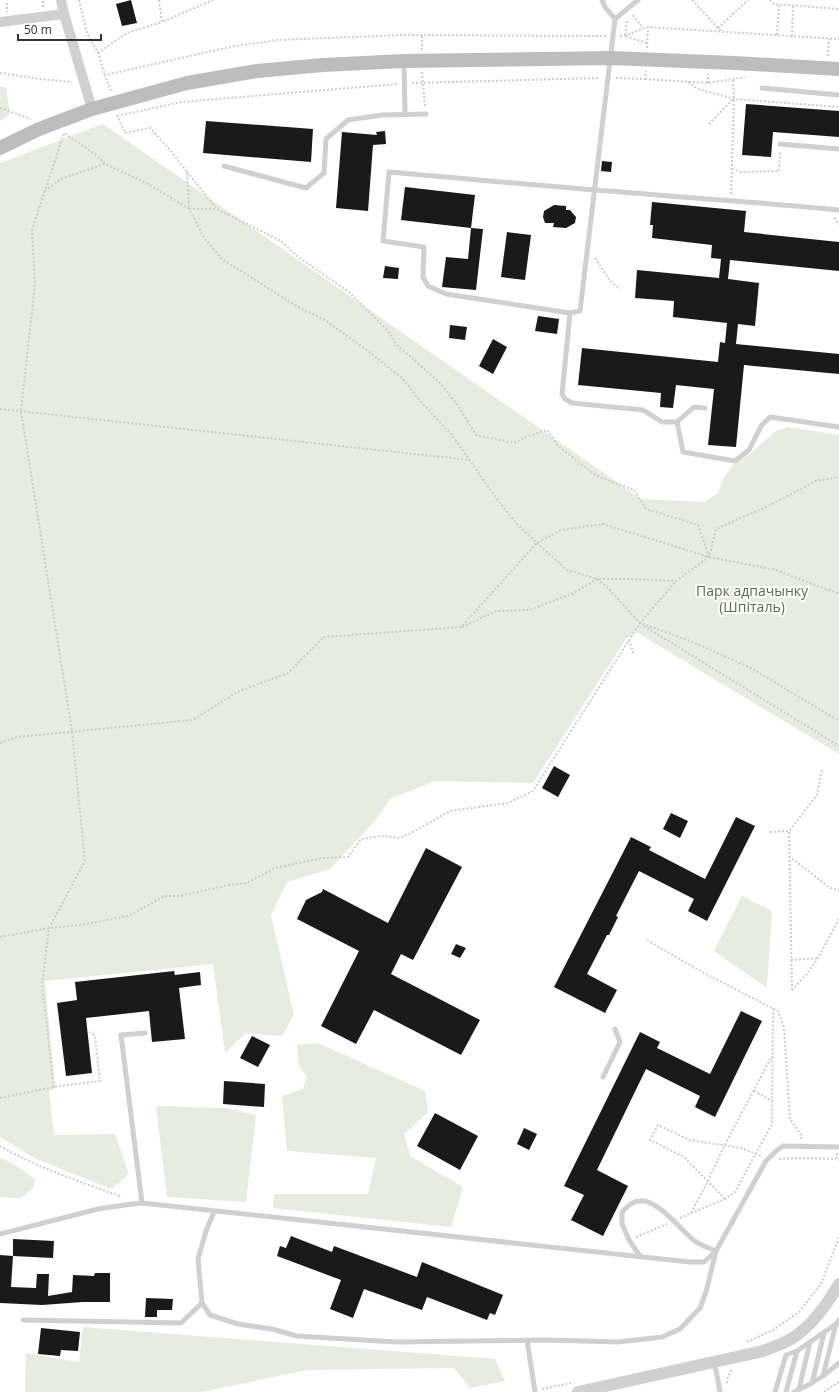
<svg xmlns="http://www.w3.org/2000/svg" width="839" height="1392" viewBox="0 0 839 1392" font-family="'Open Sans',sans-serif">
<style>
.green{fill:#e6ecdf}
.building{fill:#1a1a1a}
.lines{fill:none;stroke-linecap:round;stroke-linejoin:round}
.path{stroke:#cdcdcd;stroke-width:2;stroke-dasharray:2 2;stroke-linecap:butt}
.service{stroke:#d0d0d0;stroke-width:5}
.minor{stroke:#d0d0d0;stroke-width:10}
.tertiary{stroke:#d0d0d0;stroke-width:12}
.secondary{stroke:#bdbdbd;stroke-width:14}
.labels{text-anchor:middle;stroke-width:4;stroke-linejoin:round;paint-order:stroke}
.park-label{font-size:14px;fill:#56703f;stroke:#fff}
</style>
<rect width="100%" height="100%" fill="#fff"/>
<g class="green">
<polygon points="0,86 6,88 10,114 0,121"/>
<polygon points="103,124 641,499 704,502 718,493 723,479 733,465 751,453 776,431 788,427 839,435 839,754 636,632 626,639 533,783 435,781 390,799 375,821 330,869 287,882 271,915 294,1015 282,1036 246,1033 225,1053 213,964 45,981 55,1089 49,1091 54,1135 115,1134 129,1174 111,1189 34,1158 0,1137 0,163"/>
<polygon points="742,896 772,911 767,988 714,951"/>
<polygon points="318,1043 425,1091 428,1112 404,1134 410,1156 463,1187 451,1227 273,1208 274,1194 368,1194 376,1158 287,1151 282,1096 303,1089 307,1077 299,1066 297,1045"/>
<polygon points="156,1106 226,1108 256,1115 246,1202 167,1197"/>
<path d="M0 1158C13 1162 25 1171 35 1180L33 1188 21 1198 0 1197Z"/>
<polygon points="83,1327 495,1359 505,1381 470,1388 454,1368 307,1370 202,1392 25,1392 26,1353 79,1362"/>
</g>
<g class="building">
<polygon points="131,0 137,23 122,26 116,4"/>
<polygon points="746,104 839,111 839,137 773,132 771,157 742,155"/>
<polygon points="206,121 313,129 311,162 203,153"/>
<polygon points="385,131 386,144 373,145 368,211 336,208 342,132 377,135 376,132"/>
<polygon points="602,161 612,162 611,172 601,171"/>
<polygon points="405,187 475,195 471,228 401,220"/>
<polygon points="652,202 746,211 744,232 839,242 839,271 730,260 728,279 759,283 755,326 738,324 736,344 839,354 839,374 744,365 736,447 708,445 714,389 676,385 673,408 660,407 661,393 578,385 582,348 718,362 720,342 725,343 727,323 673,317 674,301 635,298 637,270 719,278 721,259 711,258 712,245 652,238 653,225 650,225"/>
<polygon points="554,205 566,206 566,210 570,210 576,217 575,223 566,228 553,227 554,223 545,223 543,217 544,211"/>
<polygon points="471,228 483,229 476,290 442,287 446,257 468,259"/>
<polygon points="507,232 531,235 525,280 501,277"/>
<polygon points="385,266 399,268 398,279 383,278"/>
<polygon points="538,316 559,319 557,334 535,331"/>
<polygon points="450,325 467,327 465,340 449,338"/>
<polygon points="493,339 507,347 493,374 479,366"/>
<polygon points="554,766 570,775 558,797 542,788"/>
<polygon points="671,813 688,821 680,838 663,829"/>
<polygon points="736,817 755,826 707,921 688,911 694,899 639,871 616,916 618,917 609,935 607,935 587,974 617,990 605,1013 554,987 631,837 651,847 649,850 705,879"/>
<polygon points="426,848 462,867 413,960 401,954 391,974 480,1020 461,1055 374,1010 356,1044 321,1026 359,951 297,919 306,900 322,892 323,889 388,923"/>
<polygon points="456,944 466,948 460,958 451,954"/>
<polygon points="174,971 175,975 200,972 201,985 179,988 185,1039 152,1042 149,1011 86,1018 92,1073 66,1076 57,1003 77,1000 75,982"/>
<polygon points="741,1011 762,1021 715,1117 695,1107 700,1096 646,1069 597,1170 628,1186 603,1236 571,1220 584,1195 564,1186 640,1032 660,1042 657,1048 710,1074"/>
<polygon points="252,1036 270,1045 258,1067 240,1058"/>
<polygon points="224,1081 265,1084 264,1107 223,1104"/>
<polygon points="435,1113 478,1136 460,1170 417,1146"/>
<polygon points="524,1128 537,1134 529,1150 517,1144"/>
<polygon points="291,1236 332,1252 334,1246 417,1277 422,1262 503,1295 495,1315 490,1313 487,1320 427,1297 422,1310 364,1289 353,1318 330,1309 341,1280 277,1256 280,1246 286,1248"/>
<polygon points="13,1239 54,1241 53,1258 13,1256"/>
<polygon points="0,1255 13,1256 11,1287 36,1288 37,1274 49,1274 48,1296 72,1292 73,1275 94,1276 95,1273 110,1273 110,1302 83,1302 42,1305 0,1303"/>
<polygon points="146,1298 173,1299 172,1310 157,1310 157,1317 145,1317"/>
<polygon points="41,1328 80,1332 78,1351 61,1350 60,1356 38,1354"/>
</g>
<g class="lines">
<g class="path">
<polyline points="79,0 87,33 98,53 105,75"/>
<polyline points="159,0 162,22 213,0"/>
<polyline points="692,0 722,32"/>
<polyline points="770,0 774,4 839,9"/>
<polyline points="7,3 7,12"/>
<polyline points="43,7 43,0"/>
<polyline points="633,15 643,28"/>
<polyline points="627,21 625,36 647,43"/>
<polyline points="718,28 748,0"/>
<polyline points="777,35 779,4"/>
<path d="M620 36C630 36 638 29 648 27L839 39"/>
<polyline points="792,36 793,5"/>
<polyline points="647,48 648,27"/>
<polyline points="422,50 422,35"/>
<polyline points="98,53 127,33 162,22"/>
<polyline points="828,56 829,39"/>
<polyline points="422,72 425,107"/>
<polyline points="0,73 41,79 72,82"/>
<polyline points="616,78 645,79 646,71"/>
<polyline points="645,79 708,83 745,77"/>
<polyline points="688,82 698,89 734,99 839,107"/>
<polyline points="412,83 600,78"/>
<polyline points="708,83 708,74"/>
<polyline points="111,91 105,75 235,46 278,40 405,35 606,36"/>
<polyline points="0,108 31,119"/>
<polyline points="117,115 125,133 150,128 170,150 187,172 189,209 217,209"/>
<polyline points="117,116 181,102 398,84"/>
<polyline points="709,124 733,99"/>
<polyline points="732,169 741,172 779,171 780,152"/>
<polyline points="187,172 217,209 281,241 297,256 350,293 388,331 397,345 440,383 459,407 476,435 514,443 526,437 547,430 558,446 597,476 634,490 646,509 698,525 709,557"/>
<polyline points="45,191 61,179 105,164"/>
<polyline points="731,194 734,99 733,79"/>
<polyline points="834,218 839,225"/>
<polyline points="595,258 610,281 620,289"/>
<polyline points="0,409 470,460"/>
<polyline points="644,626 839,746"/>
<polyline points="462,627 496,611 530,610 574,593 597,579 633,579 676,581 709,557 716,529 766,507 816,481 839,477"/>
<polyline points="629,640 634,655"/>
<polyline points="0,743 17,737 193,720 237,692 288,673 324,637 461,627 537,543 561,530 603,524 709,557 776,570 839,594"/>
<polyline points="770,832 789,831"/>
<polyline points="789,856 830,888 839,890"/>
<polyline points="0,937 49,928 80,925 128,916 165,896 180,896 228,885 247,883 275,868 323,858 348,857 361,839 382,836 400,838 413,832 450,811 508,803 533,791 640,623 676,581"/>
<polyline points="647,940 704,973 778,1011 784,1028 790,1119 801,1135 801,1139"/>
<polyline points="791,960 818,958"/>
<polyline points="792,990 789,831 817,795 822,769"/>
<polyline points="792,990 806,975 818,958 839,919"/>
<polyline points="54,1087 42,985 49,928 85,861 72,731 21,411 35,283 32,230 64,133 95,154 105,164 148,184 189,209 205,239 222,259 298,307 325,320 372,354 402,378 422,403 452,435 496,498 518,525 537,543 567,570 597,579 606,586 640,623 693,642 751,668 839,721"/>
<polyline points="754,1091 772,1101"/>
<polyline points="0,1098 54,1087 100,1081 95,1036 90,1032"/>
<path d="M0 1146C38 1168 81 1182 122 1197"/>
<polyline points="837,1153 836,1159 839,1160"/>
<polyline points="779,1159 800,1158 836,1159"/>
<polyline points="725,1199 684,1157 650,1140 658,1125 689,1140 741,1148 761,1156"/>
<polyline points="691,1213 708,1181 724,1146 772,1056"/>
<polyline points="680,1218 725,1199 735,1192 772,1124 773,1008"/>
<polyline points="636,1237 667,1224"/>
<polyline points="747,1342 773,1330 799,1312 821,1284 839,1237"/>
<polyline points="727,1383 728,1377 732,1369"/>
<polyline points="542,1389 571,1383"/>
<polyline points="824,1392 839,1382"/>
</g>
<g class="service">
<polyline points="602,0 605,7 615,19"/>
<path d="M638 0 615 19 580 311 570 313 446 294 428 286 423 277 424 247 383 241 389 172C470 179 552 187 633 193 702 199 771 203 839 210"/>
<polyline points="404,61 405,114"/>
<polyline points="762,88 839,95"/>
<polyline points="780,144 839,149"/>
<polyline points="224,166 306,188 324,173 326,139 348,120 382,115 426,114"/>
<polyline points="570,313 562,394 565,399 572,403 643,410 662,422 677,422 694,407 705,408"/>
<polyline points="677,422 683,452 735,461 749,450 761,426 770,417 839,427"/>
<polyline points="603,1077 620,1042 615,1029"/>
<polyline points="142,1203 121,1035 145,1033"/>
<polyline points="214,1212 206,1231 198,1259 202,1303 210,1315 238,1324 272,1329 297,1336 396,1342 549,1340 618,1342 662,1337 680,1329 700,1308 706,1292 716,1251 766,1161 776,1151 783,1146 839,1147"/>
<polyline points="0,1234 98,1209 125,1205 142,1203 690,1262 704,1262 715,1252"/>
<path d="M640 1256 629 1240 622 1224V1212C627 1207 632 1201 640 1201 657 1198 683 1233 696 1242 702 1246 710 1248 716 1251"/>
<polyline points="23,1320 181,1323 202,1303"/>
<polyline points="527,1340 535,1392"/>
<polyline points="713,1362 716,1370 720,1392"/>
<polyline points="823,1376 839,1363"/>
<polyline points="812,1383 824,1333"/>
<polyline points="799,1389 810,1342"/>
<polyline points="775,1392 786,1355 797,1351"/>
<polyline points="786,1392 797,1351 836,1324"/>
<polyline points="794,1392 812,1383 823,1376 836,1324 839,1320"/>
</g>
<g class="minor">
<polyline points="61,0 64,14 92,109"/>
<polyline points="0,22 64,14"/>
</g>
<path class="tertiary" d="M578 1392 763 1351C776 1346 791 1341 802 1331 818 1318 829 1301 839 1284"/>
<polyline class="secondary" points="0,148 39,129 92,109 187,83 257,71 323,65 404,61 611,58 734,63 839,69"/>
</g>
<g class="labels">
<g class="park-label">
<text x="752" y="596">Парк адпачынку<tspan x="752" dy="16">(Шпіталь)</tspan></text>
</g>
</g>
<path d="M18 34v6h83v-6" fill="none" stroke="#333333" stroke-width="2"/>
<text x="24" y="34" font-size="12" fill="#333333" stroke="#ffffff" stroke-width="3" paint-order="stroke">50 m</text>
</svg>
